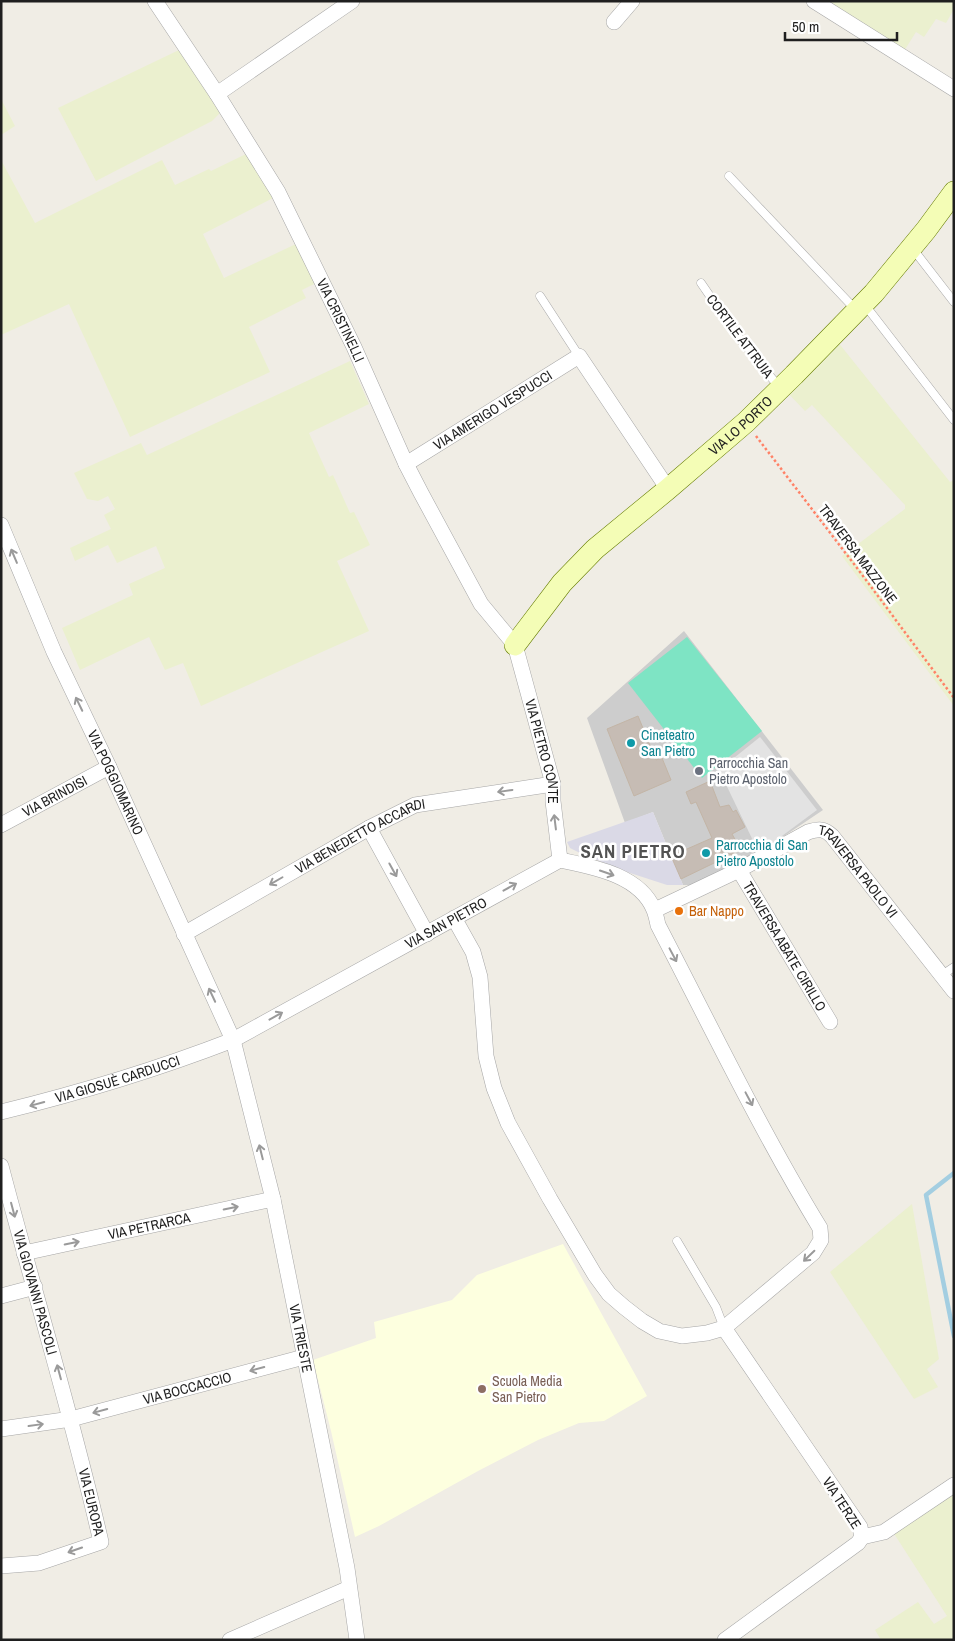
<svg xmlns="http://www.w3.org/2000/svg" width="955" height="1641" viewBox="0 0 955 1641" font-family="'Archivo Narrow',sans-serif">
<style>
.education{fill:#fdffdf}
.religious{fill:#cdcdcd}
.farmland{fill:#ebf0cf}
.pitch{fill:#7ee4c4}
.parking{fill:#e3e3e3}
.plaza{fill:#dad9e6}
.lines{fill:none;stroke-linecap:round;stroke-linejoin:round}
.stream{stroke:#a3cee1;stroke-width:4.5}
.building{fill:#c6bcb4;stroke:#c3b5a6}
.lane-casing{stroke:#a6a6a6;stroke-width:9}
.street-casing{stroke:#a6a6a6;stroke-width:16}
.secondary-casing{stroke:#657c00;stroke-width:22}
.path{stroke:#ff8267;stroke-width:2.5;stroke-dasharray:2.5 2.5;stroke-linecap:butt}
.lane{stroke:#fff;stroke-width:8}
.street{stroke:#fff;stroke-width:15}
.secondary{stroke:#f4fdb6;stroke-width:21}
.oneway{stroke:#9a9a9a}
.culture-dot{fill:#0f9aa8;stroke:#fff;stroke-width:2}
.worship-dot{fill:#6b7280;stroke:#fff;stroke-width:2}
.food-dot{fill:#e8710a;stroke:#fff;stroke-width:2}
.education-dot{fill:#8d6e63;stroke:#fff;stroke-width:2}
.labels{text-anchor:middle;stroke-width:5;stroke-linejoin:round;paint-order:stroke}
.street-label{font-size:14px;fill:#1f1f1f;stroke:#fff}
.culture-label{font-size:14px;fill:#0d838f;stroke:#fff;text-anchor:start}
.worship-label{font-size:14px;fill:#5b616d;stroke:#fff;text-anchor:start}
.food-label{font-size:14px;fill:#c56008;stroke:#fff;text-anchor:start}
.education-label{font-size:14px;fill:#785e54;stroke:#fff;text-anchor:start}
.district-label{font-size:19px;font-weight:bold;letter-spacing:1px;fill:#525252;stroke:#fff}
</style>
<rect width="100%" height="100%" fill="#f0ede5"/>
<polygon class="education" points="563,1244 647,1396 604,1421 579,1423 538,1440 478,1471 379,1526 355,1537 331,1431 313,1360 376,1338 374,1322 452,1300 477,1275"/>
<polygon class="religious" points="684,631 823,810 759,853 696,885 683,885 653,812 625,823 587,718"/>
<g class="farmland">
<polygon points="824,1 954,1 954,9 946,23 936,19 924,37 916,32 904,51"/>
<polygon points="179,50 220,113 212,121 96,181 58,108"/>
<polygon points="1,99 15,126 1,135"/>
<polygon points="246,154 273,198 203,234 224,278 298,243 317,281 314,284 302,290 306,298 249,327 270,372 130,437 69,304 1,335 1,160 35,223 162,160 175,185 209,169 211,171"/>
<polygon points="837,341 950,482 954,480 954,706 842,556 905,509 905,505 812,405 805,411 786,391"/>
<polygon points="350,361 369,404 309,433 329,477 333,475 350,513 354,512 370,545 337,561 369,631 201,706 183,663 165,670 149,637 80,670 62,628 133,595 129,584 165,568 156,546 117,563 108,545 75,561 70,548 111,529 104,515 115,509 108,496 98,501 87,499 74,473 141,443 147,455"/>
<polygon points="912,1204 939,1359 927,1369 938,1387 914,1399 830,1272"/>
<polygon points="954,1490 954,1640 881,1640 875,1630 918,1602 934,1624 947,1616 893,1532"/>
</g>
<polygon class="pitch" points="687,637 762,731 702,778 628,683"/>
<polygon class="parking" points="760,737 817,810 759,853 719,770"/>
<polygon class="plaza" points="653,812 683,885 667,885 624,871 578,852 570,848 567,842"/>
<g class="lines">
<polyline class="stream" points="954,1173 926,1195 954,1336"/>
</g>
<g class="building">
<polygon points="638,716 656,760 662,758 671,780 634,796 607,729"/>
<polygon points="710,781 720,807 729,805 733,812 736,810 745,827 732,834 741,850 681,879 671,856 712,838 696,802 691,804 686,792"/>
</g>
<g class="lines">
<g class="lane-casing">
<g id="lane">
<polyline points="729,176 855,309"/>
<polyline points="913,249 954,302"/>
<polyline points="701,283 736,334 779,387"/>
<polyline points="540,296 579,356"/>
<polyline points="865,305 954,420"/>
<polyline points="942,975 954,967"/>
<polyline points="677,1241 716,1307 724,1328"/>
</g>
</g>
<g class="street-casing">
<g id="street">
<path id="s1" d="M155 1 217 94 278 192 354 347 406 464 421 493 481 604 515 645 553 784V801L560 860"/>
<polyline points="814,1 954,89"/>
<polyline points="614,22 632,1"/>
<polyline points="217,94 352,1"/>
<path id="s2" d="M406 464 579 356 668 489"/>
<path id="s3" d="M1 525 54 652 109 767 233 1040 273 1199 347 1568 357 1640"/>
<path id="s4" d="M1 825 109 767"/>
<polyline points="369,828 427,934"/>
<path id="s5" d="M739 870 830 1022"/>
<path id="s6" d="M655 910 739 870 808 832C818 829 824 828 832 836L954 991"/>
<path id="s7" d="M184 934 369 828 415 805 553 784"/>
<path id="s8" d="M1 1112C79 1093 158 1069 233 1040L560 860C593 867 640 875 654 910 656 915 657 920 658 925 711 1027 761 1131 820 1228L821 1240 813 1253 724 1328 707 1333 682 1336 659 1331 642 1321 624 1307 609 1294 595 1275 550 1199 508 1123 494 1088 486 1056 480 977 473 952 454 918"/>
<path id="s9" d="M1 1166C34 1292 72 1415 101 1542L39 1563 1 1566"/>
<path id="s10" d="M24 1253 273 1199"/>
<polyline points="1,1296 35,1287"/>
<polyline points="724,1328 860,1527 862,1537 858,1543 725,1640"/>
<path id="s11" d="M1 1429 71 1419 304 1357"/>
<polyline points="862,1537 884,1532 954,1485"/>
<polyline points="230,1640 349,1588"/>
</g>
</g>
<g class="secondary-casing">
<g id="secondary">
<path id="s12" d="M515 645 562 583 595 549 668 489 746 422 794 375 874 293 926 230 954 192"/>
</g>
</g>
<polyline class="path" points="756,436 857,568 954,698"/>
<use href="#lane" class="lane"/>
<use href="#street" class="street"/>
<use href="#secondary" class="secondary"/>
</g>
<defs><path id="oneway-shaft" d="M-6 0H5M1.5-3L5.5 0L1.5 3" fill="none" stroke-width="1.6" stroke-linecap="round" stroke-linejoin="round" transform="scale(1.25)"/></defs>
<g class="oneway">
<use href="#oneway-shaft" transform="translate(14 556) rotate(-113)"/>
<use href="#oneway-shaft" transform="translate(79 704) rotate(-116)"/>
<use href="#oneway-shaft" transform="translate(505 791) rotate(172)"/>
<use href="#oneway-shaft" transform="translate(555 822) rotate(-97)"/>
<use href="#oneway-shaft" transform="translate(393 870) rotate(61)"/>
<use href="#oneway-shaft" transform="translate(607 873) rotate(19)"/>
<use href="#oneway-shaft" transform="translate(276 881) rotate(150)"/>
<use href="#oneway-shaft" transform="translate(510 887) rotate(-29)"/>
<use href="#oneway-shaft" transform="translate(673 955) rotate(62)"/>
<use href="#oneway-shaft" transform="translate(212 995) rotate(-115)"/>
<use href="#oneway-shaft" transform="translate(276 1016) rotate(-29)"/>
<use href="#oneway-shaft" transform="translate(749 1099) rotate(62)"/>
<use href="#oneway-shaft" transform="translate(37 1104) rotate(165)"/>
<use href="#oneway-shaft" transform="translate(261 1152) rotate(-104)"/>
<use href="#oneway-shaft" transform="translate(231 1208) rotate(-12)"/>
<use href="#oneway-shaft" transform="translate(13 1210) rotate(75)"/>
<use href="#oneway-shaft" transform="translate(72 1243) rotate(-12)"/>
<use href="#oneway-shaft" transform="translate(809 1256) rotate(136)"/>
<use href="#oneway-shaft" transform="translate(257 1369) rotate(165)"/>
<use href="#oneway-shaft" transform="translate(59 1372) rotate(-105)"/>
<use href="#oneway-shaft" transform="translate(100 1411) rotate(165)"/>
<use href="#oneway-shaft" transform="translate(36 1425) rotate(-8)"/>
<use href="#oneway-shaft" transform="translate(75 1550) rotate(161)"/>
</g>
<g class="culture-dot">
<circle cx="631" cy="743" r="5"/>
<circle cx="706" cy="853" r="5"/>
</g>
<circle class="worship-dot" cx="699" cy="771" r="5"/>
<circle class="food-dot" cx="679" cy="911" r="5"/>
<circle class="education-dot" cx="482" cy="1389" r="5"/>
<g class="labels">
<g class="street-label">
<text dy="5" stroke="none"><textPath href="#s1" startOffset="370">VIA CRISTINELLI</textPath></text>
<text transform="translate(740 336) rotate(53)" y="5">CORTILE ATTRUIA</text>
<text dy="5" stroke="none"><textPath href="#s2" startOffset="102">VIA AMERIGO VESPUCCI</textPath></text>
<text dy="5" stroke="none"><textPath href="#s12" startOffset="316">VIA LO PORTO</textPath></text>
<text transform="translate(858 554) rotate(53)" y="5">TRAVERSA MAZZONE</text>
<text dy="5" stroke="none"><textPath href="#s1" startOffset="850">VIA PIETRO CONTE</textPath></text>
<text dy="5" stroke="none"><textPath href="#s3" startOffset="282">VIA POGGIOMARINO</textPath></text>
<text dy="5" stroke="none"><textPath href="#s4" startOffset="61">VIA BRINDISI</textPath></text>
<text dy="5" stroke="none"><textPath href="#s7" startOffset="202">VIA BENEDETTO ACCARDI</textPath></text>
<text dy="5" stroke="none"><textPath href="#s6" startOffset="241">TRAVERSA PAOLO VI</textPath></text>
<text dy="5" stroke="none"><textPath href="#s8" startOffset="486">VIA SAN PIETRO</textPath></text>
<text dy="5" stroke="none"><textPath href="#s5" startOffset="89">TRAVERSA ABATE CIRILLO</textPath></text>
<text dy="5" stroke="none"><textPath href="#s8" startOffset="121">VIA GIOSUÈ CARDUCCI</textPath></text>
<text dy="5" stroke="none"><textPath href="#s10" startOffset="128">VIA PETRARCA</textPath></text>
<text dy="5" stroke="none"><textPath href="#s9" startOffset="131">VIA GIOVANNI PASCOLI</textPath></text>
<text dy="5" stroke="none"><textPath href="#s3" startOffset="871">VIA TRIESTE</textPath></text>
<text dy="5" stroke="none"><textPath href="#s11" startOffset="191">VIA BOCCACCIO</textPath></text>
<text dy="5" stroke="none"><textPath href="#s9" startOffset="348">VIA EUROPA</textPath></text>
<text transform="translate(842 1503) rotate(57)" y="5">VIA TERZE</text>
</g>
<g class="culture-label">
<text x="641" y="740">Cineteatro<tspan x="641" dy="16">San Pietro</tspan></text>
<text x="716" y="850">Parrocchia di San<tspan x="716" dy="16">Pietro Apostolo</tspan></text>
</g>
<g class="worship-label">
<text x="709" y="768">Parrocchia San<tspan x="709" dy="16">Pietro Apostolo</tspan></text>
</g>
<g class="food-label">
<text x="689" y="916">Bar Nappo</text>
</g>
<g class="education-label">
<text x="492" y="1386">Scuola Media<tspan x="492" dy="16">San Pietro</tspan></text>
</g>
<g class="district-label">
<text x="633" y="858">SAN PIETRO</text>
</g>
</g>
<rect width="955" height="1641" fill="none" stroke="#1f1f1f" stroke-width="5"/>
<path d="M785 32v8h112v-8" fill="none" stroke="#1f1f1f" stroke-width="2.5"/>
<text x="792" y="32" font-size="15" fill="#1f1f1f" stroke="#ffffff" stroke-width="4" paint-order="stroke">50 m</text>
</svg>
